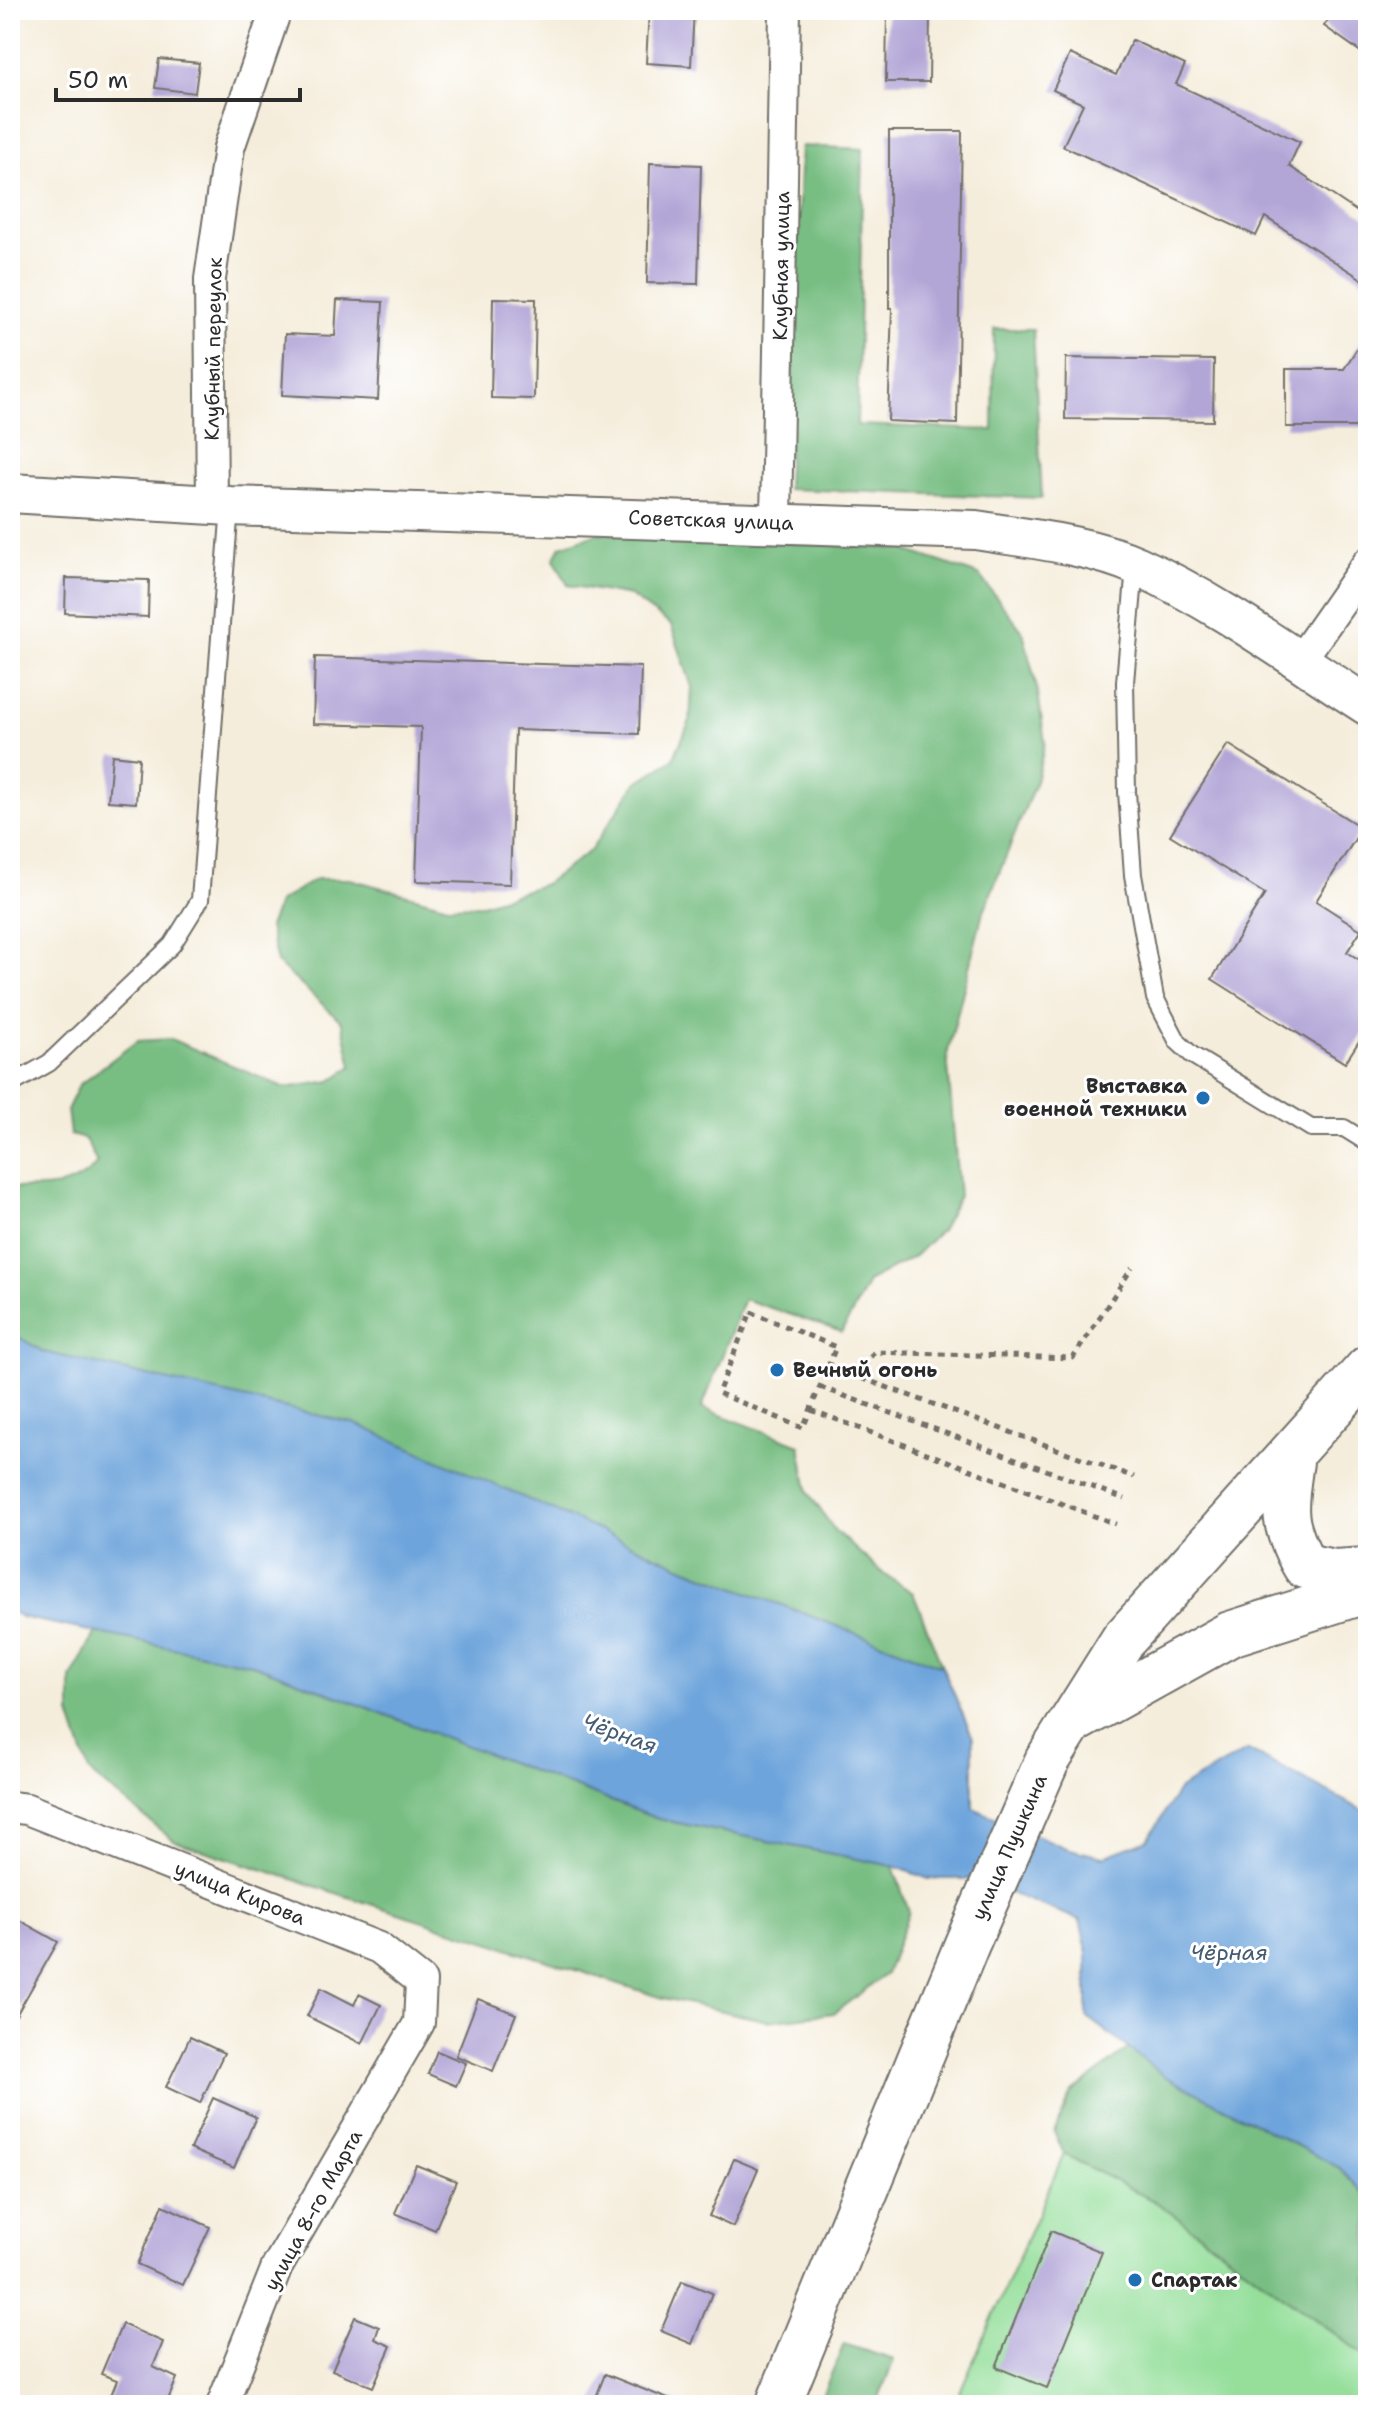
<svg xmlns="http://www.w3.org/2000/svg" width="1378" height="2415" viewBox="0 0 1378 2415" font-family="'Shantell Sans',sans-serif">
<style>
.green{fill:#95df9b;stroke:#608563;stroke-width:2}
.forest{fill:#78be83;stroke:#527457;stroke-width:2}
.water{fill:#6da4db;stroke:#4c6883;stroke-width:2}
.building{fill:#b2a6d7}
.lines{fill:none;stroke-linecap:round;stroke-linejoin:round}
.service-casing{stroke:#726f69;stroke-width:20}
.minor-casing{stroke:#726f69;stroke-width:34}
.tertiary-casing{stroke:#726f69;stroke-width:42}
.secondary-casing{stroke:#726f69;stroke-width:48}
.path{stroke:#726f69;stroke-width:5;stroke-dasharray:6 6;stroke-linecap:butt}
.service{stroke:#fff;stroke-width:16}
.minor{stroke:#fff;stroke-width:30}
.tertiary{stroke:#fff;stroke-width:38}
.secondary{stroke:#fff;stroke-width:44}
.poi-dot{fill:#1f6fb2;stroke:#fff;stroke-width:3}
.labels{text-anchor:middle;stroke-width:6;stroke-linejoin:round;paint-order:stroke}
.street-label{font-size:20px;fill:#2b2b2b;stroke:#fff}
.poi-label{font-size:20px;font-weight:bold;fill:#2b2b2b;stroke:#fff;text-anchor:start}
.water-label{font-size:22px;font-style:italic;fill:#455b71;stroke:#fff}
</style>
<rect width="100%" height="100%" fill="#fff"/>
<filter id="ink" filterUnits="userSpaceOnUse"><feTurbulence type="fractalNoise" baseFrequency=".0125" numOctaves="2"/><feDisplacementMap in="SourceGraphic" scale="16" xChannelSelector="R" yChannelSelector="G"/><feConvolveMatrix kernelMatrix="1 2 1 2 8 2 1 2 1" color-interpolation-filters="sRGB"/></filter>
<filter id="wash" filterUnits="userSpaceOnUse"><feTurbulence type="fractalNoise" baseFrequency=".006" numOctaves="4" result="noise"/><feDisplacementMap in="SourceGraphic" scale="32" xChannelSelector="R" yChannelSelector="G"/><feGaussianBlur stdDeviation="1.8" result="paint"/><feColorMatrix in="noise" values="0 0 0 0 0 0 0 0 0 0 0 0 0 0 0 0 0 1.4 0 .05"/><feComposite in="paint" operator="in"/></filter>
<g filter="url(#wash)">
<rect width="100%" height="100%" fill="#f5eddb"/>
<polygon class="green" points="1064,2154 1156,2202 1368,2358 1368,2405 954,2405"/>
<g class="forest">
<polygon points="801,146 863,149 857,425 993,430 994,329 1033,329 1042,498 787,489"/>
<path d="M598 533 903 549 979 575 1023 632 1038 693 1045 743 1036 781 982 916 947 1055 959 1196 942 1229 915 1256 869 1281 842 1332 744 1299 702 1408 800 1445 808 1492 835 1531 884 1574 913 1593 942 1666 692 1571 44 1352 10 1332V1187C42 1190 76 1190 97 1163L85 1139 70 1135 67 1110 79 1085 137 1041 171 1039 285 1088 331 1081 352 1066 342 1022 277 963 269 927 279 902 316 879H350L448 906 479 905 545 884 591 850 636 783 673 759 690 721 692 687 671 625 630 596 568 585 554 559 561 546Z"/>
<polygon points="96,1632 256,1665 658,1819 893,1866 909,1912 886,1974 834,2013 767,2021 663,1998 174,1841 89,1772 71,1717 71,1678"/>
<polygon points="1129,2048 1166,2077 1340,2168 1368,2198 1368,2358 1156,2202 1064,2154 1054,2132 1072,2093"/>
<polygon points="844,2344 894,2360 876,2405 818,2405"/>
</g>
<polygon class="water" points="10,1332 44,1352 356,1424 692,1571 942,1666 973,1738 973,1808 1066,1848 1103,1857 1148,1840 1179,1789 1248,1750 1368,1813 1368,2198 1340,2168 1166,2077 1087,2017 1087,1951 1080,1920 973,1879 929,1879 893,1866 658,1819 256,1665 21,1617 10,1611"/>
<g id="blocks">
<g class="building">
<polygon points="649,10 694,10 691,66 646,63"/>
<polygon points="1335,10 1368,10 1368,57 1324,26"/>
<polygon points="887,13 930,13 929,82 886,82"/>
<polygon points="1132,40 1185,65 1176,84 1300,142 1289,166 1368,219 1368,283 1265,217 1256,236 1063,146 1083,104 1053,90 1070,54 1116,75"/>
<polygon points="159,59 199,63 195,93 155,88"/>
<polygon points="889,131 962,131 957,424 888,421 892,308 889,308"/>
<polygon points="650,163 701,165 698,284 647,283"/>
<polygon points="493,298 536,299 534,399 491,398"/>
<polygon points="337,300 383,302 378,400 282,395 285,334 335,336"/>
<polygon points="1368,331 1368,427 1286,427 1286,369 1344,369"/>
<polygon points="1066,358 1214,360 1213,421 1065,419"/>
<polygon points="66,578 149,580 148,617 65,613"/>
<polygon points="315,657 641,667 639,734 515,730 510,884 416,881 421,727 313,724"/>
<polygon points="1228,744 1362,828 1316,901 1361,930 1347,952 1368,965 1368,1027 1345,1063 1212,979 1265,894 1170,835"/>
<polygon points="112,755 139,758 136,803 108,801"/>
<polygon points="10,1915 58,1942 10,2026"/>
<polygon points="321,1988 354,2005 359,1994 381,2005 362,2044 307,2016"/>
<polygon points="478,1999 516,2014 493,2071 456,2056"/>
<polygon points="190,2037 224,2053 200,2103 166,2087"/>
<polygon points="437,2051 466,2063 456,2086 428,2074"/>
<polygon points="213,2098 256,2117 234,2168 190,2149"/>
<polygon points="734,2159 758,2169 733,2227 709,2216"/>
<polygon points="416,2165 456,2181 435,2230 395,2213"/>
<polygon points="163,2205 210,2227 183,2285 137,2264"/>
<polygon points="1051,2231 1102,2252 1047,2388 996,2367"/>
<polygon points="682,2281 712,2293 692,2344 661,2331"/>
<polygon points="355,2317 379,2327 375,2339 391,2346 373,2387 332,2370"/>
<polygon points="122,2324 163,2342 153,2367 177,2378 166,2405 107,2405 117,2380 101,2374"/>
<polygon points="605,2374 678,2403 678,2405 593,2405"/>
</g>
</g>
</g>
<g filter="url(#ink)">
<use href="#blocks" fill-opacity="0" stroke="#726f69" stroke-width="2"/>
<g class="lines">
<g class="service-casing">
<g id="service">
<polyline points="1135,567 1125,682 1127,792 1133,875 1155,998 1178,1042 1192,1055 1311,1128 1344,1128 1368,1143"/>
<polyline points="10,1085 49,1063 172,945 200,900 230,506"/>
</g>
</g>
<g class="minor-casing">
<g id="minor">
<polyline points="212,505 210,279 229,148 276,10"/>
<polyline points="776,522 785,10"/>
<polyline points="1299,662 1368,563"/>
<polyline points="10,1807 27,1809 379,1948 421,1981 419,2023 277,2267 222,2405"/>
</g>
</g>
<g class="tertiary-casing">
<path id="tertiary" d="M10 493 230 506 976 530C1029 539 1088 544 1138 566 1219 603 1293 658 1368 706"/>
</g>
<g class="secondary-casing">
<g id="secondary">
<path d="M1292 1455C1285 1504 1279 1520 1305 1566L1334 1572 1368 1570"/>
<polyline points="1077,1719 1230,1634 1368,1590"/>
<polyline points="778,2405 967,1944 1047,1761 1123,1640 1368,1368"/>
</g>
</g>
<g class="path">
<polygon points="751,1312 836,1347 803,1428 718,1393"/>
<polyline points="828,1366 1134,1477"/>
<polyline points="857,1377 874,1352 1073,1358 1132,1268"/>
<polyline points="820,1387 1125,1499"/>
<polyline points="811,1410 1116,1524"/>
</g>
<use href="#service" class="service"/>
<use href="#minor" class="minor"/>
<use href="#tertiary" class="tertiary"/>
<use href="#secondary" class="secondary"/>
</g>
</g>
<g class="poi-dot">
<circle cx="1203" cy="1098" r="8"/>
<circle cx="777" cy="1370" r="8"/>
<circle cx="1135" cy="2280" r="8"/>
</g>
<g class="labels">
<g class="street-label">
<text transform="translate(781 266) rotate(-89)" y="7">Клубная улица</text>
<text transform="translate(213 349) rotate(-89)" y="7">Клубный переулок</text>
<text transform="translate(711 520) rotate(2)" y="7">Советская улица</text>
<text transform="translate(1009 1847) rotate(-66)" y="7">улица Пушкина</text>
<text transform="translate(240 1893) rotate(22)" y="7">улица Кирова</text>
<text transform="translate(313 2210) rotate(-61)" y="7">улица 8-го Марта</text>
</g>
<g class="poi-label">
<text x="1187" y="1093" text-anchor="end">Выставка<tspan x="1187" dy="23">военной техники</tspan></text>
<text x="793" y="1377">Вечный огонь</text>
<text x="1151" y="2287">Спартак</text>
</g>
<g class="water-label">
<text transform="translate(620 1733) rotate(20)" y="8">Чёрная</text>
<text x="1229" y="1960">Чёрная</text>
</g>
</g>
<rect width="1378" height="2415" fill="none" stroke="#fff" stroke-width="40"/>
<path d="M56 88v12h244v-12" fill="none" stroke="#2b2b2b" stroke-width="4"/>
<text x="68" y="88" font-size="24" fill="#2b2b2b" stroke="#ffffff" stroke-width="6" paint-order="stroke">50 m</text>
</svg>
